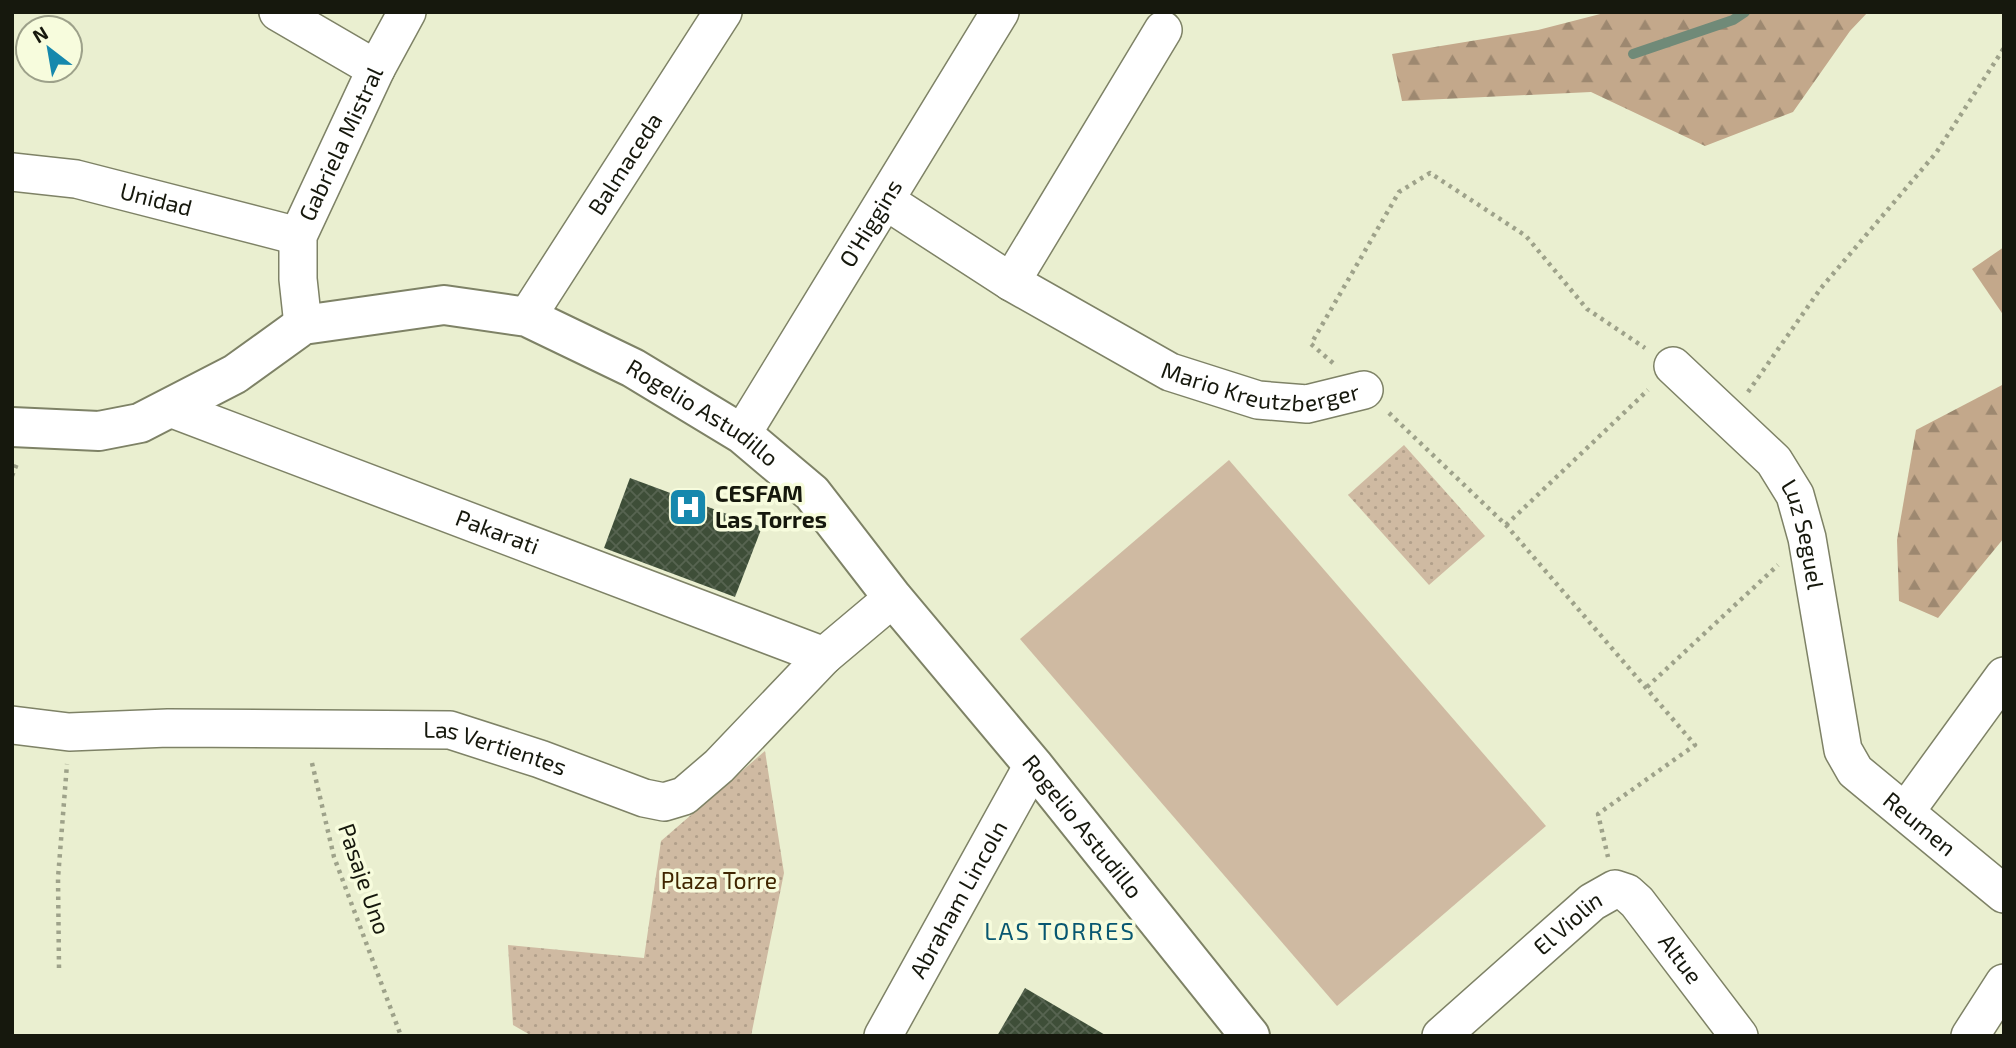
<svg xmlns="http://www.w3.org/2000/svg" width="2016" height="1048" viewBox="0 0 2016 1048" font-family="'Exo 2',sans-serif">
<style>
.grass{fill:url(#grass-dots)}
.forest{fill:url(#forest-firs)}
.pitch{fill:#cfbaa2}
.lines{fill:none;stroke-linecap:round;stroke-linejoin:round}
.stream{stroke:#708a78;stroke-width:10}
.building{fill:url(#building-cross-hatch)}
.street-casing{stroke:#7e8266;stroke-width:40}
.secondary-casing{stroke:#7e8266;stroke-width:42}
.path{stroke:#9ea28a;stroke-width:4.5;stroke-dasharray:3.5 5;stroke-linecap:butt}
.street{stroke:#fff;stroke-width:37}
.secondary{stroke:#fff;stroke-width:38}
.labels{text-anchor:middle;stroke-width:7;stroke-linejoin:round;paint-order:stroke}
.street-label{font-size:23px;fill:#16180d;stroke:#f7fcdd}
.poi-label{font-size:23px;font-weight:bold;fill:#16180d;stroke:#f7fcdd;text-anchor:start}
.park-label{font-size:23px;fill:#402500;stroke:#f7fcdd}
.neighbourhood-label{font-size:24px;letter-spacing:2px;fill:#085771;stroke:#f7fcdd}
</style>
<defs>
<pattern id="grass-dots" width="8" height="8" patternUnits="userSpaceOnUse" patternTransform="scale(1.75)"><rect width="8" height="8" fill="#cfbaa2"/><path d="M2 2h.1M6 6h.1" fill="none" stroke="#b19f8a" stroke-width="1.8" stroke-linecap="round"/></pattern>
<pattern id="forest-firs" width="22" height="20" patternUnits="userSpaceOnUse" patternTransform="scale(1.75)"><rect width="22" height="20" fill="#c3a88b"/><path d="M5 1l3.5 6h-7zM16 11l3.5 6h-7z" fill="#9d8870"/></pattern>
<pattern id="building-cross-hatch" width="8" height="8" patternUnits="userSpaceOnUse" patternTransform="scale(1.75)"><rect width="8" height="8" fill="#3e4e38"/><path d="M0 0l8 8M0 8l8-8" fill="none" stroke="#576451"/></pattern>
</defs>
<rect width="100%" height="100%" fill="#eaefd0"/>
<g class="grass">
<polygon points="1404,445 1485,536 1429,585 1348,495"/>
<polygon points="765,751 784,873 751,1036 532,1036 513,1025 508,945 644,958 661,841"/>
</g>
<g class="forest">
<polygon points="1608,12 1868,12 1850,31 1793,112 1705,146 1591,92 1402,101 1392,54 1538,30"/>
<polygon points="2004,247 2004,316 1972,269"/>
<polygon points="2004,384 2004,538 1938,618 1899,601 1897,540 1916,430"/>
</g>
<polygon class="pitch" points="1229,460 1546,826 1337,1006 1020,639"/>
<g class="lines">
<polyline class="stream" points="1633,54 1733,20 1745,12"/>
</g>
<g class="building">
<polygon points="630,478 762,527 735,597 604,548"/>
<polygon points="1025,988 1107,1036 997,1036"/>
</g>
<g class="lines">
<g class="street-casing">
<g id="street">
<polyline points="278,12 376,69"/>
<path id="s1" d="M12 172 76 179 298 236"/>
<path id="s2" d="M886 201 1011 282 1170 372 1258 400 1307 404 1364 390"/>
<polyline points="1011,282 1163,30"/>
<path id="s3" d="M527 317 723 12"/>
<path id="s4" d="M303 325 298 279V236L376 69 407 12"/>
<path id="s5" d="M1673 366 1774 461 1795 495 1807 538 1843 750 1855 771 2004 894"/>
<path id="s6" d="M170 408 824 656"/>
<path id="s7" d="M742 434 1000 12"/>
<path id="s8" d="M12 725 69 732 168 728 450 730 540 759 644 798 664 802 684 796 719 766 824 656 893 598"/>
<polyline points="1906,811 2004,676"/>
<path id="s9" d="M883 1036 1033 765"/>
<path id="s10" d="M1441 1036 1592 902 1615 889 1627 893 1637 902 1739 1036"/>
<polyline points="1970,1036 2004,983"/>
</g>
</g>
<g class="secondary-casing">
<g id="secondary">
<path id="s11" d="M12 427 99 431 140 423 235 374 303 325 444 305 527 317 633 368 742 434 812 493 893 598 1033 765 1250 1036"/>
</g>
</g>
<g class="path">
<polyline points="1333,363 1311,344 1399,192 1430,173 1526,236 1587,309 1645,348"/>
<polyline points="1748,392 1821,288 1936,153 2004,48"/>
<polyline points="1389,413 1506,525 1695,745 1598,814 1608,857"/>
<polyline points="12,476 18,461"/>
<polyline points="1506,525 1648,390"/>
<polyline points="1647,687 1778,565"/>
<polyline points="312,763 334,857 401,1036"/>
<polyline points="59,968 58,878 67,764"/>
</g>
<use href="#street" class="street"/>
<use href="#secondary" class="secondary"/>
</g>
<defs>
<g id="hospital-square" transform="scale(2.0125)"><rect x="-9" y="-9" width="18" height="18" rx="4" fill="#1688ad" stroke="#f7fcdd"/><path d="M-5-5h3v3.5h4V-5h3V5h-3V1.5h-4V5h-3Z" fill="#fff"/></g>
</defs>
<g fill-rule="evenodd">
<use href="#hospital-square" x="688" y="507"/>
</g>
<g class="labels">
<g class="street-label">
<text dy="8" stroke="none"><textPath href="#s4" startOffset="191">Gabriela Mistral</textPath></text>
<text dy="8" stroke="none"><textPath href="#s3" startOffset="182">Balmaceda</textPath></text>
<text dy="8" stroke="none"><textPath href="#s1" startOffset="147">Unidad</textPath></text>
<text dy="8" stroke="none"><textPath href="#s7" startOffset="247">O'Higgins</textPath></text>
<text dy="8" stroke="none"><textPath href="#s2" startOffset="425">Mario Kreutzberger</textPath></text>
<text dy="8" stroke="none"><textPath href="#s11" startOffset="746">Rogelio Astudillo</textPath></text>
<text dy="8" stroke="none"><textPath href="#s6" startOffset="350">Pakarati</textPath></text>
<text dy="8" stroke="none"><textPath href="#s5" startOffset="219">Luz Seguel</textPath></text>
<text dy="8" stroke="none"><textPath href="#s8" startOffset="486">Las Vertientes</textPath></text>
<text dy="8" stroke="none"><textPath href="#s5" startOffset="546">Reumen</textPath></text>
<text dy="8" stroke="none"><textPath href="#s11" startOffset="1312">Rogelio Astudillo</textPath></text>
<text transform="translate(364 879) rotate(71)" y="8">Pasaje Uno</text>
<text dy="8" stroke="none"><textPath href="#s9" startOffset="156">Abraham Lincoln</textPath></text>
<text dy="8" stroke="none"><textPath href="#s10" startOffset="170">El Violin</textPath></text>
<text dy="8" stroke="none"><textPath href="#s10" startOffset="326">Altue</textPath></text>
</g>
<g class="poi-label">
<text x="715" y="502">CESFAM<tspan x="715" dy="26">Las Torres</tspan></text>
</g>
<g class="park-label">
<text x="719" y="889">Plaza Torre</text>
</g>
<g class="neighbourhood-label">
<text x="1060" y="940">LAS TORRES</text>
</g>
</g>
<rect width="2016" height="1048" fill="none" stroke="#16180d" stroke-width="28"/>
<g transform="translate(49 49) rotate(329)"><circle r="33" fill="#f7fcdd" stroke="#9da18a" stroke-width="2"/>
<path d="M0-5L12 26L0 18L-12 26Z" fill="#1688ad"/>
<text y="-10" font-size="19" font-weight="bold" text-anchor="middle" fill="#16180d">N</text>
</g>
</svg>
